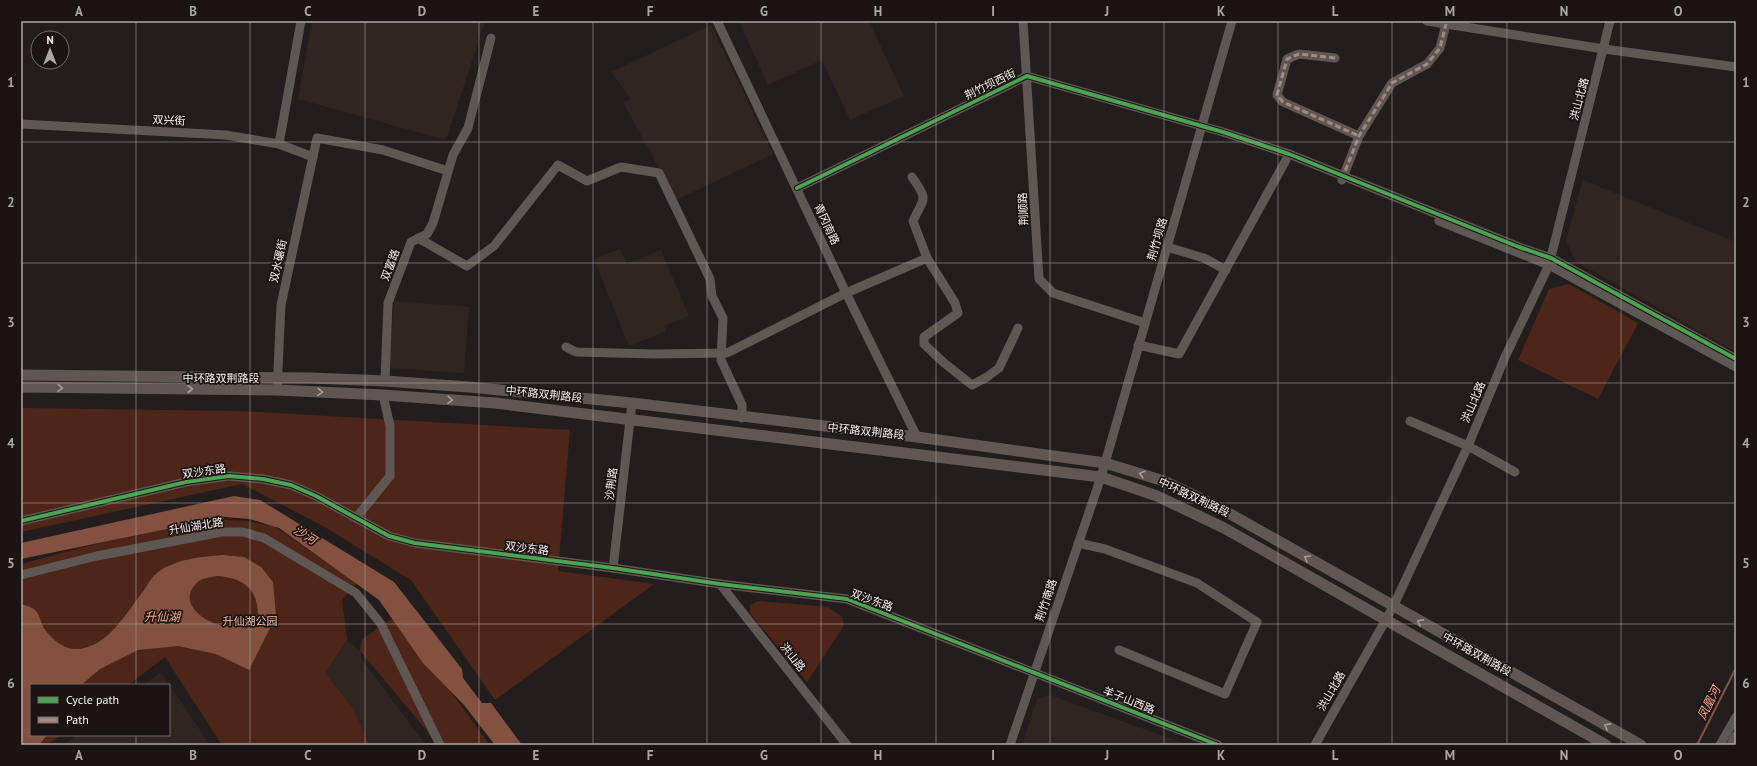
<svg xmlns="http://www.w3.org/2000/svg" width="1757" height="766" viewBox="0 0 1757 766" font-family="'PT Sans','Noto Sans SC',sans-serif">
<style>
.built{fill:#312521}
.green{fill:#4e2619}
.water{fill:#845140;fill-rule:evenodd}
.lines{fill:none;stroke-linecap:round;stroke-linejoin:round}
.stream{stroke:#845140;stroke-width:2}
.minor{stroke:#5e5754;stroke-width:9}
.major{stroke:#605754;stroke-width:11}
.quiet{stroke:#a5887d;stroke-width:3;stroke-dasharray:6 3;stroke-linecap:butt}
.cycleway-casing{stroke:#1b1412;stroke-width:6}
.cycleway{stroke:#4ca352;stroke-width:4}
.oneway{stroke:#a49d9a}
.grid{fill:none;stroke:#ada8a6;stroke-width:1;stroke-opacity:0.55}
.labels{text-anchor:middle;stroke-width:3.5;stroke-linejoin:round;paint-order:stroke}
.street-label{font-size:11px;fill:#f8f2f0;stroke:#1b1412}
.park-label{font-size:11px;fill:#f5bfae;stroke:#1b1412}
.water-label{font-size:12px;font-style:italic;fill:#fea88c;stroke:#1b1412}
.neatline{fill:none;stroke:#ada8a6;stroke-width:1.5}
.grid-label{font-size:13px;text-anchor:middle;font-weight:bold;fill:#ada8a6}
</style>
<rect width="100%" height="100%" fill="#231e1d"/>
<g class="built">
<polygon points="312,21 485,21 446,140 298,99"/>
<polygon points="739,21 869,21 904,96 850,120 822,60 768,85"/>
<polygon points="711,25 773,154 676,200 623,102 631,99 611,72"/>
<polygon points="1583,180 1736,242 1736,352 1575,261 1566,240"/>
<polygon points="620,249 627,264 661,250 689,316 664,326 666,331 629,346 594,259"/>
<polygon points="394,301 469,307 464,373 389,368"/>
<polygon points="347,640 360,651 362,660 426,745 370,745 352,707 325,673"/>
<polygon points="161,672 210,745 64,745 77,735 169,735 169,685 144,685"/>
<polygon points="1050,695 1185,744 1184,745 1022,745 1037,699"/>
</g>
<g class="green">
<polygon points="1569,284 1638,323 1598,399 1518,360 1549,289"/>
<polygon points="21,408 240,411 570,430 558,571 654,584 495,700 411,580 323,526 242,484 21,532"/>
<polygon points="209,519 246,521 274,526 357,583 342,600 347,640 325,673 352,707 370,745 222,745 165,657 128,685 31,685 31,735 61,735 47,745 21,745 21,564 88,546"/>
<polygon points="758,601 828,607 843,618 843,627 807,682 750,613 750,605"/>
<polygon points="395,617 490,745 439,745 360,651 362,639"/>
</g>
<g class="water">
<polygon points="234,496 260,500 394,582 462,669 463,678 482,703 491,703 522,745 495,745 464,705 423,663 379,600 279,528 250,519 225,517 21,559 21,543"/>
<path d="M222 555 244 557 261 567 273 582 276 616 249 670 216 654 178 646 138 650 100 669 81 685H31V735H47L39 745H21V604C44 610 36 617 46 631 52 639 63 648 73 649 107 651 127 611 145 589 148 583 153 576 158 572 176 559 200 557 222 555ZM217 576C243 578 258 588 258 616 233 645 165 608 199 581 203 578 212 577 217 576Z"/>
</g>
<g class="lines">
<polyline class="stream" points="1697,745 1736,668"/>
<g class="minor">
<polyline points="717,21 846,293 917,437"/>
<polyline points="1023,21 1039,279 1053,293 1145,323"/>
<polyline points="1427,21 1604,49 1736,67"/>
<polyline points="1335,58 1299,54 1287,59 1277,95 1283,102 1359,136"/>
<polyline points="21,124 226,135 279,144 313,157"/>
<polyline points="279,144 301,21"/>
<path d="M912 177C929 201 924 197 913 221L927 258 955 303 958 313 924 337V344L943 362 972 385 987 377 999 368 1018 328"/>
<polyline points="1342,180 1359,136 1392,83 1427,64 1440,48 1446,24"/>
<polyline points="797,188 1027,76 1223,132 1289,154 1519,247 1551,258 1736,359"/>
<polyline points="1439,221 1549,265 1736,367"/>
<polyline points="418,238 467,266 494,246 558,165 587,181 621,167 659,173 710,279 712,296 723,318 721,360 742,405 742,418"/>
<polyline points="1167,247 1204,258 1226,270"/>
<polyline points="1138,345 1179,354 1286,160"/>
<polyline points="566,347 576,352 654,354 727,353 846,293 927,258"/>
<polyline points="385,381 388,303 411,242 427,234 433,223 453,155 468,128 491,38"/>
<polyline points="277,390 281,305 317,138 383,150 448,171"/>
<polyline points="1410,421 1468,446 1515,472"/>
<polyline points="356,518 390,476 390,426 383,395"/>
<polyline points="21,521 186,482 229,476 263,479 291,485 316,496 389,536 415,543 613,568 720,584 847,599 1218,745"/>
<polyline points="1078,543 1105,549 1197,583 1257,622 1225,694 1119,650"/>
<polyline points="613,568 632,403"/>
<polyline points="21,575 97,556 222,532 243,532 264,538 356,593 381,624 440,745"/>
<polyline points="720,584 847,745"/>
<polyline points="1010,745 1101,477 1232,21"/>
<polyline points="1315,745 1393,607 1468,446 1505,357 1549,265 1610,21"/>
<polyline points="1720,745 1736,717"/>
</g>
<g class="major">
<polyline points="21,375 310,378 385,381 469,387 632,403 917,437 1105,463 1164,481 1216,506 1641,745"/>
<polyline points="21,387 277,390 383,395 495,403 1101,477 1157,496 1224,528 1606,745"/>
<polyline points="1732,745 1736,737"/>
</g>
<g class="quiet">
<polyline points="1335,58 1299,54 1287,59 1277,95 1283,102 1359,136"/>
<polyline points="1342,179 1359,136 1392,83 1427,64 1440,48 1446,24"/>
</g>
<g class="cycleway-casing">
<g id="cycleway">
<polyline points="797,188 1027,76 1223,132 1289,154 1519,247 1551,258 1736,359"/>
<polyline points="21,521 186,482 229,476 263,479 291,485 316,496 389,536 415,543 613,568 720,584 847,599 1218,745"/>
</g>
</g>
<use href="#cycleway" class="cycleway"/>
</g>
<defs><path id="oneway-chevron" d="M-2-3.5L2.5 0L-2 3.5" fill="none" stroke-width="1.6" stroke-linecap="round" stroke-linejoin="round"/></defs>
<g class="oneway">
<use href="#oneway-chevron" transform="translate(60 388) rotate(1)"/>
<use href="#oneway-chevron" transform="translate(190 389)"/>
<use href="#oneway-chevron" transform="translate(320 392) rotate(3)"/>
<use href="#oneway-chevron" transform="translate(450 400) rotate(4)"/>
<use href="#oneway-chevron" transform="translate(1142 474) rotate(-163)"/>
<use href="#oneway-chevron" transform="translate(1307 558) rotate(-150)"/>
<use href="#oneway-chevron" transform="translate(1420 622) rotate(-151)"/>
<use href="#oneway-chevron" transform="translate(1607 726) rotate(-151)"/>
</g>
<path class="grid" d="M136 21V685M250 21V745M365 21V745M479 21V745M593 21V745M707 21V745M821 21V745M936 21V745M1050 21V745M1164 21V745M1278 21V745M1392 21V745M1507 21V745M1621 21V745M21 142H1736M21 263H1736M21 383H1736M21 503H1736M21 624H1736M136 735V745"/>
<g class="labels">
<g class="street-label">
<text transform="translate(990 84) rotate(-26)" y="4">荆竹坝西街</text>
<text transform="translate(1579 99) rotate(-75)" y="4">洪山北路</text>
<text transform="translate(169 120) rotate(3)" y="4">双兴街</text>
<text transform="translate(1023 209) rotate(-93)" y="4">荆顺路</text>
<text transform="translate(827 224) rotate(65)" y="4">青冈南路</text>
<text transform="translate(1157 239) rotate(-74)" y="4">荆竹坝路</text>
<text transform="translate(278 261) rotate(-78)" y="4">双水碾街</text>
<text transform="translate(390 265) rotate(-70)" y="4">双富路</text>
<text x="221" y="382">中环路双荆路段</text>
<text transform="translate(544 394) rotate(6)" y="4">中环路双荆路段</text>
<text transform="translate(1473 402) rotate(-67)" y="4">洪山北路</text>
<text transform="translate(866 431) rotate(6)" y="4">中环路双荆路段</text>
<text transform="translate(204 471) rotate(-8)" y="4">双沙东路</text>
<text transform="translate(611 484) rotate(-83)" y="4">沙荆路</text>
<text transform="translate(1194 497) rotate(25)" y="4">中环路双荆路段</text>
<text transform="translate(196 526) rotate(-9)" y="4">升仙湖北路</text>
<text transform="translate(527 548) rotate(7)" y="4">双沙东路</text>
<text transform="translate(872 600) rotate(20)" y="4">双沙东路</text>
<text transform="translate(1046 600) rotate(-71)" y="4">荆竹南路</text>
<text transform="translate(1477 654) rotate(29)" y="4">中环路双荆路段</text>
<text transform="translate(793 657) rotate(52)" y="4">洪山路</text>
<text transform="translate(1331 691) rotate(-60)" y="4">洪山北路</text>
<text transform="translate(1129 700) rotate(22)" y="4">羊子山西路</text>
</g>
<g class="park-label">
<text x="250" y="625">升仙湖公园</text>
</g>
<g class="water-label">
<text transform="translate(305 535) rotate(32)" y="4">沙河</text>
<text x="162" y="621">升仙湖</text>
<text transform="translate(1709 703) rotate(-63)" y="4">凤凰河</text>
</g>
</g>
<rect width="1757" height="766" fill="none" stroke="#1b1412" stroke-width="44"/>
<rect x="30" y="684" width="140" height="52" fill="#1b1412" stroke="#736d6b"/>
<rect x="38" y="697" width="20" height="6" fill="#4ca352" stroke="#736d6b"/>
<text x="66" y="704" font-size="12" fill="#f8f2f0">Cycle path</text>
<rect x="38" y="717" width="20" height="6" fill="#a5887d" stroke="#736d6b"/>
<text x="66" y="724" font-size="12" fill="#f8f2f0">Path</text>
<g transform="translate(50 50)"><circle r="19" fill="#1b1412" stroke="#736d6b"/>
<path d="M0-3L7 15L0 10L-7 15Z" fill="#ada8a6"/>
<text y="-6" font-size="11" font-weight="bold" text-anchor="middle" fill="#f8f2f0">N</text>
</g>
<rect x="22" y="22" width="1713" height="722" class="neatline"/>
<g class="grid-label">
<text x="79" y="16">A</text>
<text x="193" y="16">B</text>
<text x="308" y="16">C</text>
<text x="422" y="16">D</text>
<text x="536" y="16">E</text>
<text x="650" y="16">F</text>
<text x="764" y="16">G</text>
<text x="878" y="16">H</text>
<text x="993" y="16">I</text>
<text x="1107" y="16">J</text>
<text x="1221" y="16">K</text>
<text x="1335" y="16">L</text>
<text x="1450" y="16">M</text>
<text x="1564" y="16">N</text>
<text x="1678" y="16">O</text>
<text x="11" y="87">1</text>
<text x="1746" y="87">1</text>
<text x="11" y="207">2</text>
<text x="1746" y="207">2</text>
<text x="11" y="327">3</text>
<text x="1746" y="327">3</text>
<text x="11" y="448">4</text>
<text x="1746" y="448">4</text>
<text x="11" y="568">5</text>
<text x="1746" y="568">5</text>
<text x="11" y="688">6</text>
<text x="1746" y="688">6</text>
<text x="79" y="760">A</text>
<text x="193" y="760">B</text>
<text x="308" y="760">C</text>
<text x="422" y="760">D</text>
<text x="536" y="760">E</text>
<text x="650" y="760">F</text>
<text x="764" y="760">G</text>
<text x="878" y="760">H</text>
<text x="993" y="760">I</text>
<text x="1107" y="760">J</text>
<text x="1221" y="760">K</text>
<text x="1335" y="760">L</text>
<text x="1450" y="760">M</text>
<text x="1564" y="760">N</text>
<text x="1678" y="760">O</text>
</g>
</svg>
